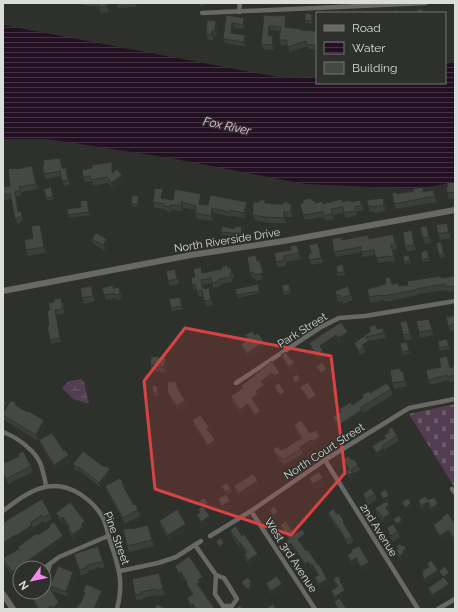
<svg xmlns="http://www.w3.org/2000/svg" width="458" height="612" viewBox="0 0 458 612" font-family="Raleway,sans-serif">
<style>
.wetland{fill:url(#wetland-marsh)}
.cemetery{fill:url(#cemetery-stones)}
.water{fill:url(#water-rules)}
.lines{fill:none;stroke-linecap:round;stroke-linejoin:round}
.minor{stroke:#686967;stroke-width:4.5}
.tertiary{stroke:#686967;stroke-width:6}
.wall{fill:#3b3e3a}
.shaded-wall{fill:#30322f}
.building{fill:#454843;stroke:#30322f}
.marked{fill:#d74343;fill-opacity:0.2;stroke:#d74343;stroke-width:3;stroke-linejoin:round}
.labels{text-anchor:middle;stroke-width:3;stroke-linejoin:round;paint-order:stroke}
.street-label{font-size:11px;fill:#dbddda;stroke:#2d302b}
.water-label{font-size:12px;font-style:italic;fill:#f0c1ec;stroke:#2d302b}
</style>
<defs>
<pattern id="wetland-marsh" width="20" height="14" patternUnits="userSpaceOnUse"><rect width="20" height="14" fill="#533d51"/><path d="M1 5h8M5 5V1M11 12h8M15 12V8" fill="none" stroke="#6b5969"/></pattern>
<pattern id="cemetery-stones" width="16" height="16" patternUnits="userSpaceOnUse"><rect width="16" height="16" fill="#533d51"/><path d="M2 7V4a2 2 0 0 1 4 0v3zM10 15v-3a2 2 0 0 1 4 0v3z" fill="#6b5969"/></pattern>
<pattern id="water-rules" width="6" height="5" patternUnits="userSpaceOnUse"><rect width="6" height="5" fill="#241023"/><path d="M0 2.5h6" fill="none" stroke="#433242"/></pattern>
</defs>
<rect width="100%" height="100%" fill="#2d302b"/>
<polygon class="wetland" points="81,379 84,381 89,404 73,399 62,388 69,381"/>
<polygon class="cemetery" points="455,404 455,488 409,414"/>
<polygon class="water" points="3,25 283,78 317,77 317,83 445,83 445,64 455,62 455,182 419,189 305,184 170,158 48,139 3,139"/>
<g class="lines">
<g class="minor">
<polyline points="239,12 240,3"/>
<polyline points="202,13 426,3"/>
<polyline points="236,383 321,327 339,318 365,316 455,301"/>
<path d="M3 432C17 437 36 451 41 465 43 472 45 479 46 486"/>
<polyline points="325,460 418,609"/>
<polyline points="452,489 455,493"/>
<path d="M3 511C27 493 50 475 80 494 89 500 98 508 103 518 107 526 108 536 111 544 119 568 124 583 117 609"/>
<polyline points="251,511 315,609"/>
<polyline points="210,536 251,511 325,460 409,408 455,399"/>
<polyline points="195,545 216,575 215,594 223,606 232,606 237,599 224,578 216,575"/>
<polyline points="44,568 59,557 108,536"/>
<polyline points="120,571 158,563 176,557 201,541"/>
<polyline points="44,585 50,564"/>
<polyline points="24,592 32,595 37,592"/>
<polyline points="438,609 455,599"/>
</g>
<g class="tertiary">
<polyline points="3,291 191,255 284,241 455,210"/>
<polyline points="3,594 13,609"/>
</g>
</g>
<g class="wall">
<polygon points="82,3 109,3 109,12 101,13 99,7 82,5"/>
<polygon points="116,3 136,3 137,7 118,8"/>
<polygon points="199,3 206,3 206,5 200,6"/>
<polygon points="312,14 313,17 312,24 306,23 305,20"/>
<polygon points="226,15 244,18 245,22 245,29 234,28 233,34 245,35 247,40 246,47 225,43 223,39"/>
<polygon points="264,15 277,16 286,16 288,20 287,27 301,29 302,30 317,31 317,53 316,50 308,49 307,46 290,52 287,45 281,45 279,40 280,31 271,30 270,35 275,41 274,50 263,49 261,44"/>
<polygon points="216,21 218,26 217,37 214,36 214,40 208,40 206,34"/>
<polygon points="62,163 63,168 68,173 70,185 64,186 61,176 46,179 44,174"/>
<polygon points="32,166 34,171 38,189 21,192 21,196 16,196 19,211 21,211 23,221 17,224 11,199 4,200 3,198 3,187 10,186 16,169"/>
<polygon points="114,167 114,171 122,175 124,180 113,189 108,183 93,186 92,181 85,182 83,177"/>
<polygon points="455,182 455,198 449,199 447,193"/>
<polygon points="51,187 54,199 47,201 46,198"/>
<polygon points="423,187 424,192 435,196 437,202 396,209 394,204 397,194 414,191"/>
<polygon points="165,194 164,198 173,200 203,199 202,204 208,205 248,207 246,218 232,216 231,217 214,213 213,221 197,219 195,213 196,210 183,208 182,211 172,210 172,212 166,211 165,209 155,208 153,202"/>
<polygon points="139,196 140,199 138,207 132,206 131,203"/>
<polygon points="311,198 312,201 316,203 324,203 343,202 351,202 360,200 364,210 356,212 357,216 346,218 344,213 333,215 334,219 326,221 324,218 323,217 305,220 303,215"/>
<polygon points="383,198 385,203 386,211 374,213 374,211 370,212 368,206"/>
<polygon points="88,203 90,215 69,218 68,215"/>
<polygon points="266,203 271,204 291,203 293,209 293,217 286,217 286,223 267,223 255,220 253,215"/>
<polygon points="242,227 243,230 242,237 222,235 221,232"/>
<polygon points="449,228 451,238 440,240 438,234"/>
<polygon points="42,230 46,253 28,256 26,250 33,238"/>
<polygon points="429,232 431,243 425,244 423,238"/>
<polygon points="414,235 416,250 407,252 405,246"/>
<polygon points="341,237 343,240 369,239 395,239 397,249 393,250 395,261 390,262 390,261 378,263 375,255 363,257 362,252 336,257 334,252"/>
<polygon points="92,239 107,239 109,245 105,251 94,244"/>
<polygon points="442,244 445,257 440,258 439,255"/>
<polygon points="297,245 299,250 301,259 286,262 286,266 278,267 276,262"/>
<polygon points="320,249 323,263 311,265 309,260 311,253"/>
<polygon points="428,253 430,261 423,262 422,260"/>
<polygon points="410,258 411,263 405,264 404,262"/>
<polygon points="258,261 262,266 265,277 263,279 256,281 255,278 252,278 250,273"/>
<polygon points="344,267 345,275 338,276 337,273"/>
<polygon points="231,268 234,278 232,279 233,282 221,284 221,286 213,288 212,283 203,285 204,289 209,288 211,293 213,305 206,306 203,296 199,297 196,289 194,290 192,285 195,277 203,273"/>
<polygon points="175,269 179,284 170,286 168,281"/>
<polygon points="455,276 455,291 449,292 447,290 418,294 418,295 385,302 384,300 371,303 369,297 386,284 390,277 393,284 400,286"/>
<polygon points="113,285 114,288 119,287 122,299 116,300 116,298 106,300 104,295"/>
<polygon points="91,286 95,301 84,304 82,298"/>
<polygon points="290,286 291,293 284,295 283,292"/>
<polygon points="348,286 353,300 343,304 342,301 338,302 335,291"/>
<polygon points="259,287 260,293 238,298 237,295"/>
<polygon points="181,300 183,309 172,311 171,308"/>
<polygon points="63,302 65,313 57,315 61,342 51,344 50,340 50,310"/>
<polygon points="455,315 455,330 450,331 448,326"/>
<polygon points="341,322 349,337 340,344 338,341 323,351 325,356 318,360 311,348 309,343"/>
<polygon points="431,324 434,335 420,338 419,332"/>
<polygon points="409,326 412,339 405,341 403,335"/>
<polygon points="383,328 386,338 369,341 370,345 364,349 366,352 360,355 354,343 378,329"/>
<polygon points="245,335 255,335 266,347 249,359 243,350 241,345 247,340"/>
<polygon points="407,342 410,353 403,355 402,352"/>
<polygon points="448,342 450,349 440,351 439,348"/>
<polygon points="281,355 291,360 295,363 297,368 291,372 283,360"/>
<polygon points="272,361 280,373 282,378 276,382 274,378 264,385 266,390 258,396 259,399 254,403 260,411 262,416 257,420 250,409 242,415 232,401 231,396 242,388 241,386"/>
<polygon points="449,361 450,368 455,366 455,381 449,382 449,380 430,385 428,380 441,367"/>
<polygon points="168,363 166,373 152,371 150,365"/>
<polygon points="400,368 401,371 405,376 407,386 394,389 392,383"/>
<polygon points="157,385 159,395 154,396 153,393"/>
<polygon points="178,386 179,392 185,400 187,406 179,411 170,398 168,393"/>
<polygon points="300,387 316,395 317,398 310,403 301,390"/>
<polygon points="391,389 393,395 363,413 364,415 341,431 335,422 333,417 341,413 339,409 352,405 363,398 362,395 370,393"/>
<polygon points="3,396 6,404 3,405"/>
<polygon points="17,406 46,426 38,441 4,420 3,417 3,413"/>
<polygon points="192,420 209,427 211,433 210,434 217,445 210,450 194,426"/>
<polygon points="294,425 310,433 320,436 322,441 314,446 313,445 302,452 303,454 284,465 282,462 281,463 275,454 273,449 280,450 284,449 301,438 296,430"/>
<polygon points="388,430 397,436 399,441 384,450 385,453 378,457 374,450 372,446 385,438 384,435 389,433"/>
<polygon points="39,440 64,451 69,455 71,461 56,470 41,446"/>
<polygon points="18,456 31,466 33,472 8,484 3,475 3,461 5,463"/>
<polygon points="343,459 352,460 358,465 360,470 353,474 355,477 351,480 348,476 346,471 348,470 345,464"/>
<polygon points="73,464 104,467 110,469 112,474 101,488 81,472 80,473 75,469"/>
<polygon points="309,478 325,483 315,490 311,483"/>
<polygon points="123,483 125,488 124,489 134,505 138,510 140,516 125,524 107,492 105,486"/>
<polygon points="221,486 231,489 232,491 226,495 230,501 232,507 224,512 220,504 218,499 226,494"/>
<polygon points="234,486 260,486 241,499 236,492"/>
<polygon points="380,493 389,496 390,498 387,501 391,510 389,512 392,519 385,524 377,514 375,508 384,502"/>
<polygon points="363,494 375,494 377,500 368,505 365,499"/>
<polygon points="428,500 438,504 440,509 433,513 429,508 424,511 420,506 418,501"/>
<polygon points="199,501 209,506 205,508 212,521 203,527 199,520 197,515 199,513 198,509 202,507"/>
<polygon points="270,510 280,517 275,520 272,515"/>
<polygon points="56,513 87,527 84,530 85,532 75,540 70,534 68,528 69,528 65,523 63,524 58,518"/>
<polygon points="328,513 346,526 346,527 352,537 354,542 348,545 341,533 330,518"/>
<polygon points="50,514 52,519 45,523 44,521 33,528 34,530 17,541 17,540 11,544 3,550 3,523"/>
<polygon points="442,517 455,524 455,542 450,535 442,541 435,530 433,525 443,519"/>
<polygon points="159,521 186,524 188,529 170,541 161,527"/>
<polygon points="148,525 154,546 129,552 127,546 132,529"/>
<polygon points="280,525 294,534 307,539 301,544 306,551 318,565 327,579 329,583 321,589 316,582 314,577 318,575 314,569 312,570 310,567 307,569 293,548 290,550 287,545 286,541 288,539 282,530"/>
<polygon points="48,526 65,541 14,578 4,564 3,558 19,549 18,547 49,528"/>
<polygon points="387,528 398,532 400,537 392,542"/>
<polygon points="230,530 242,536 258,554 260,559 250,566 246,560 244,554 246,553 242,547 241,549 232,536"/>
<polygon points="98,546 105,567 100,569 100,567 88,571 89,573 81,576 74,554"/>
<polygon points="396,546 402,546 408,555 405,556 406,559 402,562 398,556 396,550 397,549"/>
<polygon points="352,552 370,567 363,571 357,562 352,566 349,560 347,555"/>
<polygon points="427,563 438,570 440,576 427,584 424,580 422,575 423,574 422,571 428,567"/>
<polygon points="175,566 204,583 201,585 202,587 201,588 215,609 192,609 189,604 187,598 192,594 188,588 186,582 183,578 181,579 177,571"/>
<polygon points="439,571 450,575 445,578 451,590 434,600 430,593 428,588 443,578"/>
<polygon points="73,572 75,577 68,597 52,591 50,586"/>
<polygon points="159,573 161,578 165,595 158,596 157,595 143,598 144,599 137,601 135,595"/>
<polygon points="333,579 343,585 345,590 347,594 340,599 347,609 337,609 336,606 334,602 336,600 333,596 331,591 337,587 335,584"/>
<polygon points="266,583 282,584 284,589 273,596 268,589"/>
<polygon points="33,599 61,608 60,609 38,609 35,605"/>
</g>
<g class="shaded-wall">
<polygon points="107,3 109,3 109,12 107,7"/>
<polygon points="312,14 313,17 312,24"/>
<polygon points="286,16 288,20 287,32 285,27"/>
<polygon points="244,18 245,22 245,29 243,25"/>
<polygon points="216,21 218,26 217,37 215,31"/>
<polygon points="232,23 234,28 233,38 231,33"/>
<polygon points="269,26 271,30 270,40 268,35"/>
<polygon points="212,31 214,36 214,40 212,35"/>
<polygon points="245,35 247,40 246,47 244,42"/>
<polygon points="273,36 275,41 274,50 272,45"/>
<polygon points="112,162 114,167 114,178 112,173"/>
<polygon points="32,166 34,171 38,189 36,184"/>
<polygon points="66,168 68,173 70,185 68,180"/>
<polygon points="122,175 124,180 113,189 111,183"/>
<polygon points="163,189 165,194 163,203 161,198"/>
<polygon points="15,191 20,216 18,212"/>
<polygon points="201,194 203,199 201,209 199,204"/>
<polygon points="139,196 140,199 138,207 137,205"/>
<polygon points="383,198 385,203 386,211 384,205"/>
<polygon points="181,202 183,208 182,211 181,206"/>
<polygon points="247,202 248,207 246,218 244,213"/>
<polygon points="291,203 293,209 293,217 291,212"/>
<polygon points="170,205 172,210 172,212 170,207"/>
<polygon points="212,208 214,213 213,221 211,216"/>
<polygon points="284,212 286,217 286,223 284,218"/>
<polygon points="447,223 449,228 451,238 449,232"/>
<polygon points="40,225 42,230 46,253 44,247"/>
<polygon points="427,226 429,232 431,243 429,237"/>
<polygon points="242,227 243,230 242,237 241,234"/>
<polygon points="412,230 414,235 416,250 414,245"/>
<polygon points="107,239 109,245 105,251 103,245"/>
<polygon points="318,243 320,249 323,263 321,258"/>
<polygon points="297,245 299,250 301,259 299,253"/>
<polygon points="260,261 262,266 265,277 263,279 261,274"/>
<polygon points="209,288 211,293 213,305 211,300"/>
<polygon points="55,310 57,315 61,342 60,338"/>
<polygon points="429,319 431,324 434,335 432,330"/>
<polygon points="407,321 409,326 412,339 410,334"/>
<polygon points="348,332 349,337 340,344 338,338"/>
<polygon points="336,335 338,341 323,351 325,356 318,360 316,355 320,346"/>
<polygon points="369,341 370,345 364,349 362,345"/>
<polygon points="264,342 266,347 249,359 247,353"/>
<polygon points="166,358 168,363 166,373 164,367"/>
<polygon points="295,363 297,368 291,372 289,367"/>
<polygon points="327,369 328,372 322,376 321,373"/>
<polygon points="403,371 405,376 407,386 405,381"/>
<polygon points="272,373 274,378 263,386 261,381"/>
<polygon points="280,373 282,378 276,382 274,376"/>
<polygon points="300,380 301,383 296,386 295,383"/>
<polygon points="176,381 178,386 180,395 178,389"/>
<polygon points="264,385 266,390 258,396 259,399 253,404 252,398 256,391"/>
<polygon points="285,392 286,394 281,398 280,395"/>
<polygon points="316,395 317,398 310,403 309,400"/>
<polygon points="185,400 187,406 179,411 177,406"/>
<polygon points="248,404 250,409 242,415 240,410"/>
<polygon points="362,410 364,415 341,431 339,425"/>
<polygon points="260,411 262,416 257,420 255,415"/>
<polygon points="44,420 46,426 38,441 36,435"/>
<polygon points="209,427 211,433 209,435 207,429"/>
<polygon points="320,436 322,441 314,446 312,442"/>
<polygon points="215,440 217,445 210,450 208,445"/>
<polygon points="311,440 313,445 302,452 300,447"/>
<polygon points="383,448 385,453 378,457 377,453"/>
<polygon points="69,455 71,461 56,470 54,465"/>
<polygon points="79,467 81,472 80,473 78,468"/>
<polygon points="110,469 112,474 101,488 99,483"/>
<polygon points="353,473 355,477 351,480 349,475"/>
<polygon points="323,478 325,483 315,490 313,484"/>
<polygon points="258,481 260,486 241,499 239,493"/>
<polygon points="389,496 390,498 384,502 383,499"/>
<polygon points="230,501 232,507 224,512 222,506"/>
<polygon points="428,502 429,508 424,511 422,506"/>
<polygon points="208,503 209,506 204,509 203,507"/>
<polygon points="411,503 412,506 406,510 405,508"/>
<polygon points="438,504 440,509 433,513 431,508"/>
<polygon points="389,505 391,510 388,513 386,507"/>
<polygon points="278,512 280,517 275,520 273,515"/>
<polygon points="390,514 392,519 385,524 383,518"/>
<polygon points="210,516 212,521 203,527 201,522"/>
<polygon points="63,517 65,523 63,524 61,519"/>
<polygon points="402,520 403,523 398,527 397,524"/>
<polygon points="85,521 87,527 84,530 85,532 75,540 73,534 81,525"/>
<polygon points="344,521 346,526 345,527 343,522"/>
<polygon points="186,524 188,529 170,541 168,535"/>
<polygon points="32,525 34,530 17,541 16,536"/>
<polygon points="148,525 150,531 154,546 152,540"/>
<polygon points="449,530 450,535 442,541 440,536"/>
<polygon points="305,534 307,539 300,544 298,539"/>
<polygon points="15,535 17,540 3,550 3,543"/>
<polygon points="63,536 65,541 28,568 20,568 20,574 14,578 12,572"/>
<polygon points="240,542 242,547 241,549 239,543"/>
<polygon points="224,543 225,546 220,549 219,547"/>
<polygon points="291,543 293,548 290,550 288,545"/>
<polygon points="406,549 408,555 405,556 406,559 402,562 400,556 403,551"/>
<polygon points="258,554 260,559 250,566 248,560"/>
<polygon points="356,558 357,562 352,566 351,561"/>
<polygon points="308,562 310,567 307,569 305,564"/>
<polygon points="369,562 370,567 363,571 361,567"/>
<polygon points="312,564 314,569 312,570 310,566"/>
<polygon points="438,570 440,576 427,584 425,579"/>
<polygon points="73,572 75,577 68,597 66,592"/>
<polygon points="181,572 183,578 181,579 179,573"/>
<polygon points="159,573 161,578 165,595 163,589"/>
<polygon points="449,573 450,575 444,580 443,577"/>
<polygon points="203,577 204,583 201,585 202,587 199,589 197,584 198,580"/>
<polygon points="327,579 329,583 321,589 319,584"/>
<polygon points="251,582 252,585 251,586 252,589 248,592 247,589 249,584"/>
<polygon points="282,584 284,589 273,596 271,591"/>
<polygon points="449,584 451,590 434,600 432,595"/>
<polygon points="345,590 347,594 337,601 335,597"/>
<polygon points="102,591 104,596 99,609 94,609"/>
<polygon points="59,603 61,608 60,609 52,609 52,608"/>
<polygon points="193,604 195,609 193,609 191,605"/>
</g>
<g class="building">
<rect x="99" y="3" width="8" height="4"/>
<polygon points="423,9 423,13 418,13 417,10"/>
<polygon points="398,10 398,13 378,13 378,11 389,12"/>
<polygon points="338,12 354,13 338,13"/>
<polygon points="305,13 312,14 312,21 305,20"/>
<polygon points="226,15 244,18 243,25 232,23 231,33 245,35 244,42 223,39"/>
<polygon points="264,15 277,16 277,15 286,16 285,27 301,29 301,30 317,31 317,48 315,48 315,45 306,44 306,41 288,47 286,40 279,40 281,27 269,26 268,35 273,36 272,45 261,44"/>
<polygon points="207,20 216,21 215,31 212,31 212,35 206,34"/>
<polygon points="60,158 62,168 66,168 68,180 62,181 60,171 44,174 42,165 44,165 43,160"/>
<polygon points="112,162 112,173 117,169 122,175 111,183 107,177 91,180 90,176 83,177 82,170 92,168 92,165"/>
<polygon points="32,166 36,184 19,187 20,191 15,191 18,212 21,211 22,216 15,219 10,194 3,195 3,187 10,186 8,169 16,168 16,169"/>
<polygon points="455,182 455,192 447,193 446,187 448,187 447,183"/>
<polygon points="51,187 53,197 46,198 44,189"/>
<polygon points="423,187 423,192 433,190 435,196 394,204 392,193 397,192 397,194 414,191 413,189"/>
<polygon points="155,188 163,189 161,198 173,200 175,189 201,194 199,204 208,205 210,195 247,202 244,213 230,210 229,212 212,208 211,216 195,213 196,206 181,202 181,206 170,205 170,207 164,206 164,204 153,202"/>
<polygon points="132,195 139,196 137,205 131,203"/>
<polygon points="311,198 312,201 315,200 315,203 323,201 323,204 342,199 342,202 351,200 351,202 360,200 362,205 355,207 355,211 344,213 343,207 331,209 332,214 324,216 323,212 321,212 303,215 300,204 303,203 303,200"/>
<polygon points="383,198 384,205 372,207 372,206 368,206 367,200"/>
<polygon points="87,200 89,212 68,215 67,209 81,207 80,201"/>
<polygon points="259,200 265,200 265,203 271,203 271,204 283,204 283,202 288,202 288,204 291,203 291,212 284,212 284,218 265,217 253,215 253,202 259,202"/>
<polygon points="447,223 449,232 438,234 436,225"/>
<polygon points="40,225 44,247 26,250 24,240 33,238 31,226"/>
<polygon points="222,226 234,229 235,226 242,227 241,234 221,232"/>
<polygon points="427,226 429,237 423,238 420,227"/>
<polygon points="412,230 414,245 405,246 403,232"/>
<polygon points="96,233 107,239 103,245 92,239"/>
<polygon points="393,234 395,244 391,245 394,256 388,257 388,256 376,258 374,250 361,252 361,247 334,252 332,239 341,237 342,240 368,235 369,239"/>
<polygon points="441,242 444,254 439,255 436,243"/>
<polygon points="318,243 321,258 309,260 308,254 311,253 309,245"/>
<polygon points="297,245 299,253 284,256 284,260 276,262 274,253 291,250 290,246"/>
<polygon points="427,250 429,258 422,260 421,252"/>
<polygon points="256,255 257,261 260,261 263,272 261,274 254,275 253,272 250,273 247,257"/>
<polygon points="409,255 410,261 404,262 403,256"/>
<polygon points="343,264 344,272 337,273 336,266"/>
<polygon points="228,265 228,268 231,268 232,273 230,274 231,277 219,279 219,281 212,283 211,278 201,280 203,289 209,288 211,300 204,301 202,290 197,292 195,284 192,285 191,278 195,277 193,269 201,267 202,273 222,269 221,267"/>
<polygon points="175,269 177,279 168,281 166,271"/>
<polygon points="441,276 441,278 455,276 455,286 447,287 445,284 416,289 416,290 383,296 382,295 369,297 367,289 386,284 385,278 390,277 392,284 399,283 399,286 408,285 407,281"/>
<polygon points="258,284 259,291 237,295 235,289"/>
<polygon points="289,284 290,291 283,292 282,285"/>
<polygon points="113,285 113,288 119,287 120,294 114,295 114,293 104,295 102,288"/>
<polygon points="91,286 93,296 82,298 80,288"/>
<polygon points="348,286 351,295 341,298 340,295 337,296 335,291"/>
<polygon points="180,297 182,306 171,308 169,299"/>
<polygon points="61,298 63,309 55,310 60,338 50,340 47,326 49,326 47,311 50,310 48,303 54,302 54,299"/>
<polygon points="455,315 455,324 448,326 446,317"/>
<polygon points="429,319 432,330 419,332 416,321"/>
<polygon points="407,321 410,334 403,335 400,322"/>
<polygon points="341,322 348,332 338,338 336,335 320,346 323,351 316,355 309,343"/>
<polygon points="376,325 377,329 383,328 384,333 366,337 369,341 362,345 364,347 359,351 354,343 370,332 369,326"/>
<polygon points="252,331 255,335 258,333 264,342 247,353 241,345 248,339 245,335"/>
<polygon points="447,339 449,346 439,348 438,341"/>
<polygon points="407,342 409,351 402,352 400,343"/>
<polygon points="286,352 291,360 292,359 295,363 289,367 281,355"/>
<polygon points="151,356 166,358 164,367 150,365"/>
<polygon points="447,356 450,368 455,366 455,375 447,377 447,375 428,380 426,370 441,367 439,358"/>
<polygon points="272,361 280,373 274,376 272,373 261,381 264,385 256,391 258,394 252,398 260,411 255,415 248,404 240,410 231,396 243,388 241,386"/>
<polygon points="322,362 327,369 321,373 316,367"/>
<polygon points="400,368 400,371 403,371 405,381 392,383 390,370"/>
<polygon points="297,374 300,380 295,383 292,378"/>
<polygon points="176,381 178,389 185,400 177,406 168,393 167,382"/>
<polygon points="308,382 316,395 309,400 300,387"/>
<polygon points="279,383 285,392 280,395 274,386"/>
<polygon points="387,383 391,389 360,408 362,410 339,425 333,417 341,412 339,409 351,402 352,405 363,398 362,395 369,391 370,393"/>
<polygon points="157,385 158,393 153,393 152,386"/>
<polygon points="11,400 16,403 15,405 22,409 27,412 28,411 44,420 36,435 3,415 3,413"/>
<polygon points="200,415 209,427 207,429 215,440 208,445 192,420"/>
<polygon points="301,420 310,433 316,430 320,436 312,442 311,440 300,447 301,449 283,460 281,457 279,458 273,449 278,446 280,450 284,448 284,449 302,438 294,425"/>
<polygon points="392,427 397,436 382,446 383,448 377,453 372,446 386,438 384,435 389,432 388,430"/>
<polygon points="52,433 64,451 65,450 69,455 54,465 39,440"/>
<polygon points="23,451 31,466 6,479 3,473 3,461 4,461 5,463 19,456 18,454"/>
<polygon points="83,451 104,467 106,466 110,469 99,483 79,467 78,468 73,464"/>
<polygon points="349,456 352,460 354,459 358,465 351,470 353,473 349,475 346,471 349,469 343,459"/>
<polygon points="319,472 323,478 313,484 309,478"/>
<polygon points="253,474 258,481 239,493 234,486"/>
<polygon points="120,478 123,483 122,484 131,500 134,505 136,504 138,510 123,518 105,486"/>
<polygon points="227,483 231,489 225,492 221,486"/>
<polygon points="371,488 375,494 366,499 363,494"/>
<polygon points="386,489 389,496 383,499 380,493"/>
<polygon points="226,494 230,501 222,506 218,499"/>
<polygon points="425,496 428,500 434,497 438,504 431,508 428,502 422,506 418,501"/>
<polygon points="204,498 208,503 203,507 199,501"/>
<polygon points="408,498 411,503 405,508 402,502"/>
<polygon points="42,499 50,514 43,518 42,515 30,523 32,525 16,536 15,535 3,543 3,523 12,517"/>
<polygon points="387,501 389,505 386,507 390,514 383,518 375,508"/>
<polygon points="70,502 85,521 81,525 83,527 73,534 68,528 70,527 63,517 61,519 56,513"/>
<polygon points="203,506 210,516 201,522 197,515 200,512 198,509"/>
<polygon points="274,506 278,512 273,515 270,510"/>
<polygon points="177,509 186,524 168,535 159,521"/>
<polygon points="333,509 337,514 338,512 344,521 343,522 352,537 346,540 339,528 328,513"/>
<polygon points="448,513 455,524 455,540 449,530 440,536 433,525 443,518 442,517"/>
<polygon points="399,515 402,520 397,524 393,519"/>
<polygon points="286,521 294,534 302,529 305,534 298,539 306,551 308,550 318,565 319,564 327,579 319,584 314,577 319,575 312,564 310,566 308,562 305,564 291,543 288,545 286,541 289,539 280,525"/>
<polygon points="54,522 63,536 12,572 3,559 3,558 19,549 18,547 37,533 38,535 50,527 48,526"/>
<polygon points="393,524 398,532 390,536 387,528"/>
<polygon points="148,525 152,540 127,546 123,529 132,528 132,529"/>
<polygon points="236,526 242,536 244,534 258,554 248,560 244,554 247,552 240,542 239,543 230,530"/>
<polygon points="221,538 224,543 219,547 216,541"/>
<polygon points="400,544 402,546 404,545 406,549 403,551 404,553 400,556 396,550 398,549 396,546"/>
<polygon points="98,546 103,562 98,563 98,562 86,566 87,568 79,570 74,554"/>
<polygon points="359,546 369,562 361,567 356,558 351,561 347,555 352,552 351,550"/>
<polygon points="189,556 203,577 198,580 200,582 197,584 215,609 196,609 193,604 191,605 187,598 193,594 186,583 187,582 181,572 179,573 175,566"/>
<polygon points="431,560 438,570 425,579 422,575 423,574 422,571 429,567 427,563"/>
<polygon points="58,566 73,572 66,592 50,586"/>
<polygon points="445,566 449,573 443,577 439,571"/>
<polygon points="159,573 163,589 156,591 156,589 141,592 142,594 135,595 132,579"/>
<polygon points="277,576 282,584 271,591 266,583"/>
<polygon points="338,576 341,580 340,581 345,590 335,597 331,591 338,586 333,579"/>
<polygon points="248,577 251,582 249,584 251,586 247,589 241,582"/>
<polygon points="444,577 449,584 432,595 428,588"/>
<polygon points="86,584 102,591 94,609 76,609 78,604 80,604 85,593 83,592"/>
<polygon points="50,588 59,603 52,608 51,606 47,609 39,609 33,599"/>
<polygon points="339,598 347,609 339,609 334,602"/>
<polygon points="156,604 168,609 155,609"/>
<polygon points="273,604 276,609 268,609 267,608"/>
<polygon points="240,605 243,609 235,609"/>
</g>
<path class="marked" d="M185 328 331 356 345 473 291 535 155 489 144 381Z"/>
<g class="labels">
<g class="street-label">
<text transform="translate(227 240) rotate(-9)" y="4">North Riverside Drive</text>
<text transform="translate(302 330) rotate(-32)" y="4">Park Street</text>
<text transform="translate(324 451) rotate(-33)" y="4">North Court Street</text>
<text transform="translate(379 530) rotate(58)" y="4">2nd Avenue</text>
<text transform="translate(117 538) rotate(70)" y="4">Pine Street</text>
<text transform="translate(291 555) rotate(57)" y="4">West 3rd Avenue</text>
</g>
<g class="water-label">
<text transform="translate(227 126) rotate(12)" y="4">Fox River</text>
</g>
</g>
<rect width="458" height="612" fill="none" stroke="#dbddda" stroke-width="8"/>
<rect x="316" y="12" width="130" height="72" fill="#2d302b" stroke="#737571"/>
<rect x="324" y="25" width="20" height="6" fill="#686967" stroke="#737571"/>
<text x="352" y="32" font-size="12" fill="#dbddda">Road</text>
<rect x="324" y="42" width="20" height="12" fill="url(#water-rules)" stroke="#737571"/>
<text x="352" y="52" font-size="12" fill="#dbddda">Water</text>
<rect x="324" y="62" width="20" height="12" fill="#454843" stroke="#737571"/>
<text x="352" y="72" font-size="12" fill="#dbddda">Building</text>
<g transform="translate(32 580) rotate(237)"><circle r="19" fill="#2d302b" stroke="#737571"/>
<path d="M0-3L7 15L0 10L-7 15Z" fill="#f589ef"/>
<text y="-6" font-size="11" font-weight="bold" text-anchor="middle" fill="#dbddda">N</text>
</g>
</svg>
